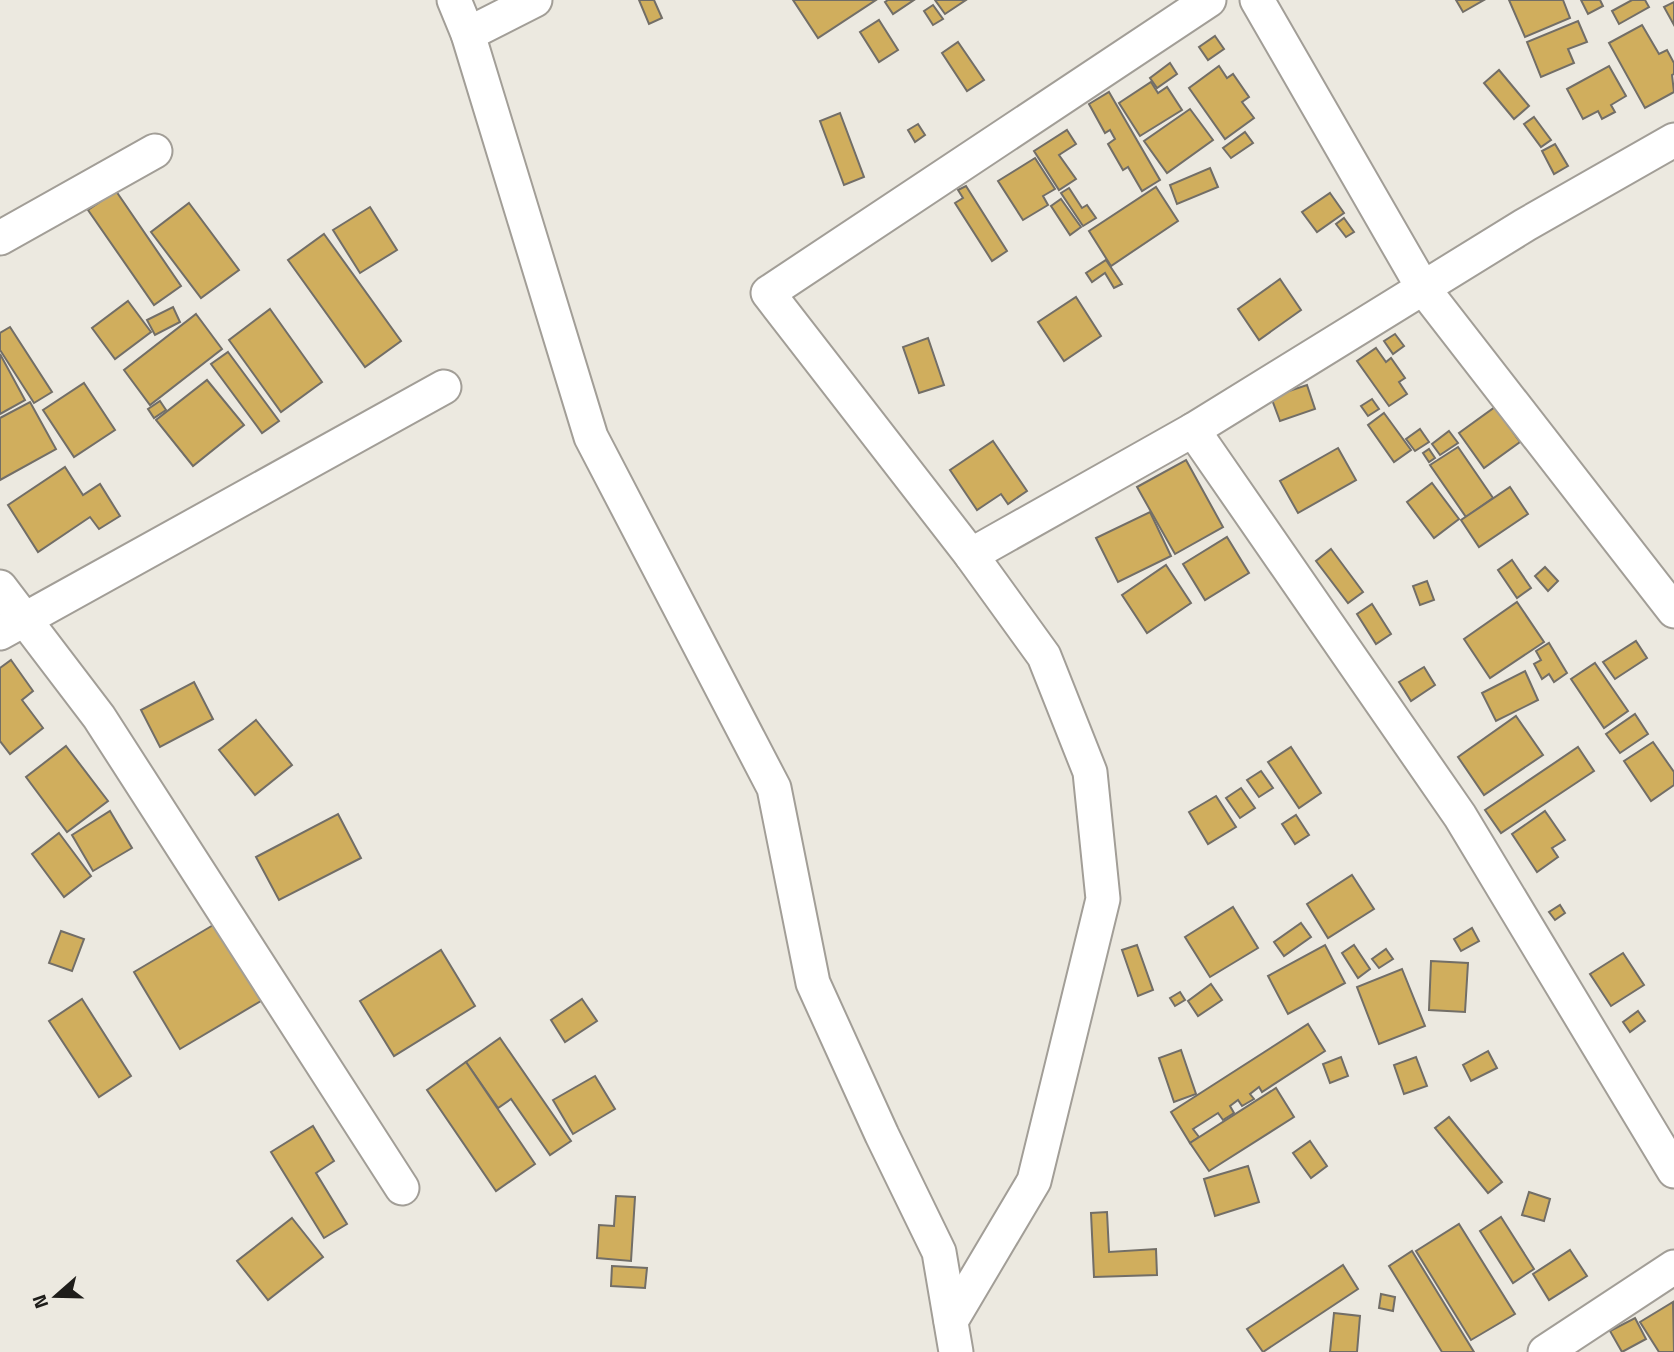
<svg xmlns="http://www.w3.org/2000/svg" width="1674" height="1352" viewBox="0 0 1674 1352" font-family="'Titillium Web',sans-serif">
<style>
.building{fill:#d0ae5d;stroke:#726e67;stroke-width:2}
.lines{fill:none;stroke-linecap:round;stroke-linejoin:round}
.minor-casing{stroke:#a29e97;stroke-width:37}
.minor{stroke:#fff;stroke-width:33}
</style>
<rect width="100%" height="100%" fill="#ece9e0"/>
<g class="building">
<polygon points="639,0 654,0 662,18 649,24"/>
<polygon points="793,0 876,0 818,38"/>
<polygon points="888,0 914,0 893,14 885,2"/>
<polygon points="935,0 966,0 945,14"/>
<polygon points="1456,0 1484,0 1463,12"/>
<polygon points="1509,0 1563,0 1570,18 1525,37"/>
<polygon points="1581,0 1600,0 1603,6 1588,14"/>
<polygon points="1632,0 1645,0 1649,7 1619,24 1612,11"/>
<polygon points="1674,2 1674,25 1664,7"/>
<polygon points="933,5 943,19 933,25 924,11"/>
<polygon points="879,20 898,50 879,62 860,32"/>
<polygon points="1578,21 1587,42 1568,49 1574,63 1541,77 1527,42"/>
<polygon points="1642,25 1659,54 1667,50 1674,63 1674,74 1672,75 1674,92 1645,108 1609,43"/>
<polygon points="1215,36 1224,49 1208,60 1199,47"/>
<polygon points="958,42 984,80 967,91 942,53"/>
<polygon points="1170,63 1177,74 1157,88 1150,78"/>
<polygon points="1219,66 1227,78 1233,74 1249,97 1242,102 1254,118 1225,139 1189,88"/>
<polygon points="1609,66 1626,96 1611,105 1615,112 1602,119 1598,111 1583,119 1567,89"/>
<polygon points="1499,70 1529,106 1514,119 1484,83"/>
<polygon points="1151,82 1158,93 1167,87 1182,110 1140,136 1119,103"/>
<polygon points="1109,92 1160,180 1142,191 1128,167 1123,170 1108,144 1115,139 1110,130 1105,133 1089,104"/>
<polygon points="1190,109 1213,140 1167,173 1144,141"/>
<polygon points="840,113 864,177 844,185 820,121"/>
<polygon points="1534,117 1551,140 1541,147 1524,124"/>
<polygon points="918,124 925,135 915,142 908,130"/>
<polygon points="1067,130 1076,144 1059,155 1076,179 1059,190 1034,151"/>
<polygon points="1245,132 1253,143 1231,158 1223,148"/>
<polygon points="1555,144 1568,166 1554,174 1542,151"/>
<polygon points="1035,158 1055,189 1043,196 1048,205 1023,220 998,181"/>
<polygon points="1210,168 1218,187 1177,204 1170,185"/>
<polygon points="966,186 1007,251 992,261 955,203 963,198 958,190"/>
<polygon points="1156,187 1178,221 1111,266 1089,231"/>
<polygon points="1069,188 1082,208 1087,205 1096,218 1083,226 1061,193"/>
<polygon points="116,191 181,286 154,305 88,210"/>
<polygon points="1330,193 1344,213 1317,232 1302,212"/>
<polygon points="1061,199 1081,227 1070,235 1051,206"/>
<polygon points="189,203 239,270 201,298 151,232"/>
<polygon points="370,207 397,250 360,273 333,230"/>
<polygon points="1344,218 1354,232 1346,237 1336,224"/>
<polygon points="324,234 401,341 365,367 288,260"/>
<polygon points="1106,260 1122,284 1114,288 1105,273 1092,282 1086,273"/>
<polygon points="1280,279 1301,310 1259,340 1238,309"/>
<polygon points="1076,297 1101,336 1064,361 1038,322"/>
<polygon points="128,301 151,332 115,359 92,328"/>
<polygon points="173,307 180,322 155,335 147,320"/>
<polygon points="270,309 322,382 281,412 229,340"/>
<polygon points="196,314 222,349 150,405 124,370"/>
<polygon points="10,327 52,392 34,403 0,350 0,333"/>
<polygon points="1395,334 1404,346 1393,354 1384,341"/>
<polygon points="928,338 944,385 919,393 903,347"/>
<polygon points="1376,348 1386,362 1391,358 1405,378 1399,382 1407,394 1389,406 1357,361"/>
<polygon points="228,352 279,421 262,433 211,364"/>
<polygon points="0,354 25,400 0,414"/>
<polygon points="207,380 244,425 193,466 156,420"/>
<polygon points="84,383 115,430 74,457 43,410"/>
<polygon points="1307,385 1315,409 1280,421 1271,397"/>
<polygon points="1372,399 1379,409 1368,416 1361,406"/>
<polygon points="160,401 166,410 154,418 148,409"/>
<polygon points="30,402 56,449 0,480 0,418"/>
<polygon points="1495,407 1520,442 1484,468 1459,433"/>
<polygon points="1384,413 1411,450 1394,462 1368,425"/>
<polygon points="1420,429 1429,442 1415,451 1406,439"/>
<polygon points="1449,431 1458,443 1440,455 1432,444"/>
<polygon points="993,441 1027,491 1008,504 1001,494 977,510 950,470"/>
<polygon points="1458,447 1493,498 1466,517 1430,465"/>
<polygon points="1338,448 1356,480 1298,513 1280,481"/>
<polygon points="1429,449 1435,458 1429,462 1423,453"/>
<polygon points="1186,460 1223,527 1175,554 1137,487"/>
<polygon points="65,467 83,495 100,484 120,516 99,529 90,517 38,552 8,505"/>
<polygon points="1432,483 1459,519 1434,538 1407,502"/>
<polygon points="1510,487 1528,514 1479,547 1461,520"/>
<polygon points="1150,512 1171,556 1118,582 1096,538"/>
<polygon points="1227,537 1249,573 1205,600 1183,564"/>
<polygon points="1331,549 1363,592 1348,603 1316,561"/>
<polygon points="1512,560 1531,588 1517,598 1498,570"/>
<polygon points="1166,565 1191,603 1147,633 1122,595"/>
<polygon points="1545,567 1558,581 1548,591 1535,576"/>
<polygon points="1427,581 1434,600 1420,605 1413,586"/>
<polygon points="1517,602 1544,642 1490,678 1464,639"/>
<polygon points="1372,604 1391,634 1376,644 1357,614"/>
<polygon points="1636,641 1647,658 1615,679 1603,662"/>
<polygon points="1549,643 1567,673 1554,682 1549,674 1542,679 1534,664 1541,660 1536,651"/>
<polygon points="11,660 33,691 22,700 43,728 10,754 0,741 0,668"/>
<polygon points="1595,663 1628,711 1604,728 1571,679"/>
<polygon points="1424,667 1435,685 1411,701 1399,682"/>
<polygon points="1525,671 1538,700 1496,721 1482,693"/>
<polygon points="194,682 213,719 160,747 141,710"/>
<polygon points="1635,714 1648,734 1620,753 1606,734"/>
<polygon points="1516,716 1543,755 1484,795 1458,757"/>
<polygon points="256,720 292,765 255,795 219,750"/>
<polygon points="1653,742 1674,772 1674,785 1651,801 1624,761"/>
<polygon points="66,746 108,801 67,832 26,777"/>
<polygon points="1291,747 1321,793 1299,808 1268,762"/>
<polygon points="1578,747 1594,771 1501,833 1485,810"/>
<polygon points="1261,771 1273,788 1259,797 1247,780"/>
<polygon points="1241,788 1255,808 1240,818 1226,798"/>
<polygon points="1216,796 1236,827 1208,844 1189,812"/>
<polygon points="110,811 132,848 93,871 72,835"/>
<polygon points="1545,811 1565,840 1552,848 1558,857 1537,872 1512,834"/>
<polygon points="338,814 361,858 279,900 256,857"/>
<polygon points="1296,815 1309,835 1295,844 1282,824"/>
<polygon points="59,833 91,876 64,897 32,854"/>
<polygon points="1352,875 1374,909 1328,938 1307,904"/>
<polygon points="1560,905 1565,913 1555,920 1549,912"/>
<polygon points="1233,907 1258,948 1210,977 1185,937"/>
<polygon points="220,921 266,998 180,1049 134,972"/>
<polygon points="1301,923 1311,937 1284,956 1274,942"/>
<polygon points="1472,928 1479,941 1461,951 1454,939"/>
<polygon points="61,931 84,939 72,971 49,963"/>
<polygon points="1137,945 1153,990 1138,996 1122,950"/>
<polygon points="1325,945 1345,983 1288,1014 1268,976"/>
<polygon points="1354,945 1370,969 1358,978 1342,953"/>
<polygon points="1386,949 1393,959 1379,968 1372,959"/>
<polygon points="441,950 475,1006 394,1056 360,1001"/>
<polygon points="1623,953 1644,985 1611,1006 1590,974"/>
<polygon points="1431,961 1468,963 1465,1012 1429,1010"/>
<polygon points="1402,969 1425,1026 1379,1044 1357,987"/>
<polygon points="1211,984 1222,1000 1198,1016 1188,1001"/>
<polygon points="1180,992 1185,1000 1175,1006 1170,998"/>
<polygon points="82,999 131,1076 99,1097 49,1021"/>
<polygon points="582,999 597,1021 565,1042 551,1020"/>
<polygon points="1638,1011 1645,1021 1630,1032 1623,1022"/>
<polygon points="1308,1024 1325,1051 1262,1092 1259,1087 1250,1094 1254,1099 1242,1106 1238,1100 1230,1106 1234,1113 1223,1120 1218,1113 1193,1129 1199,1137 1190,1143 1171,1112"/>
<polygon points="500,1038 571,1141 550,1155 511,1099 498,1108 466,1062"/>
<polygon points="1181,1050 1196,1094 1174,1102 1159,1058"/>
<polygon points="1488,1051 1497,1068 1471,1081 1463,1065"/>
<polygon points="1341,1057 1348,1076 1330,1083 1323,1064"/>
<polygon points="1416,1057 1427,1086 1404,1094 1394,1065"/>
<polygon points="466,1062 535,1164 496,1191 427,1090"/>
<polygon points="595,1076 615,1109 573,1134 553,1100"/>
<polygon points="1276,1088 1294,1117 1209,1171 1190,1143"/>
<polygon points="1449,1117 1502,1182 1488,1193 1435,1128"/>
<polygon points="313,1126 334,1161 316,1173 347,1224 324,1238 271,1152"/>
<polygon points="1310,1141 1327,1166 1311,1178 1293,1153"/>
<polygon points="1248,1166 1259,1202 1215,1216 1204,1179"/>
<polygon points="1529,1192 1550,1199 1544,1221 1522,1215"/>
<polygon points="616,1196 635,1197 631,1261 597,1258 599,1225 614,1226"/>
<polygon points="1107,1212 1109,1252 1156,1249 1157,1275 1094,1277 1091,1213"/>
<polygon points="1501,1217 1534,1269 1513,1283 1480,1231"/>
<polygon points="292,1218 323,1257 268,1300 237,1261"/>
<polygon points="1459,1224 1515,1314 1471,1340 1416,1251"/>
<polygon points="1570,1250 1587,1276 1549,1300 1533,1274"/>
<polygon points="1412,1251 1474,1352 1442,1352 1389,1266"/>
<polygon points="1343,1265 1358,1289 1263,1352 1247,1329"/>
<polygon points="612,1266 647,1268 645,1288 611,1286"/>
<polygon points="1381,1294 1395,1297 1393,1311 1379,1308"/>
<polygon points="1673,1302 1674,1352 1659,1352 1640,1322"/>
<polygon points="1334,1313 1360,1316 1357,1352 1330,1352"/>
<polygon points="1635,1318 1646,1339 1622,1352 1610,1331"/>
</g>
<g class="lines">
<g class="minor-casing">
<g id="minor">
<polyline points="454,0 468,34 591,437 774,788 813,983 882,1135 939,1252 956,1352"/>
<polyline points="1257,0 1423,288 1674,611"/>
<polyline points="468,34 535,0"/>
<polyline points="0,238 155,151"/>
<polyline points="1193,430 1460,816 1674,1171"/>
<polyline points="971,555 1193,430 1525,225 1674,140"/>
<polyline points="0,587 99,717 402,1188"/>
<polyline points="0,633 444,387"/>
<polyline points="951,1321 1034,1181 1103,899 1090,772 1044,656 971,555 768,293 1209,0"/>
<polyline points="1545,1352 1674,1267"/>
</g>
</g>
<use href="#minor" class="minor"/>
</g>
<g transform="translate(56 1296) rotate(250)" stroke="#ece9e0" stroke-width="5" paint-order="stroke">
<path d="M0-5L12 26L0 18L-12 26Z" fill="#1e1d1a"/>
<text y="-10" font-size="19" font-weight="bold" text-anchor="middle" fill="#1e1d1a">N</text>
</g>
</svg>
